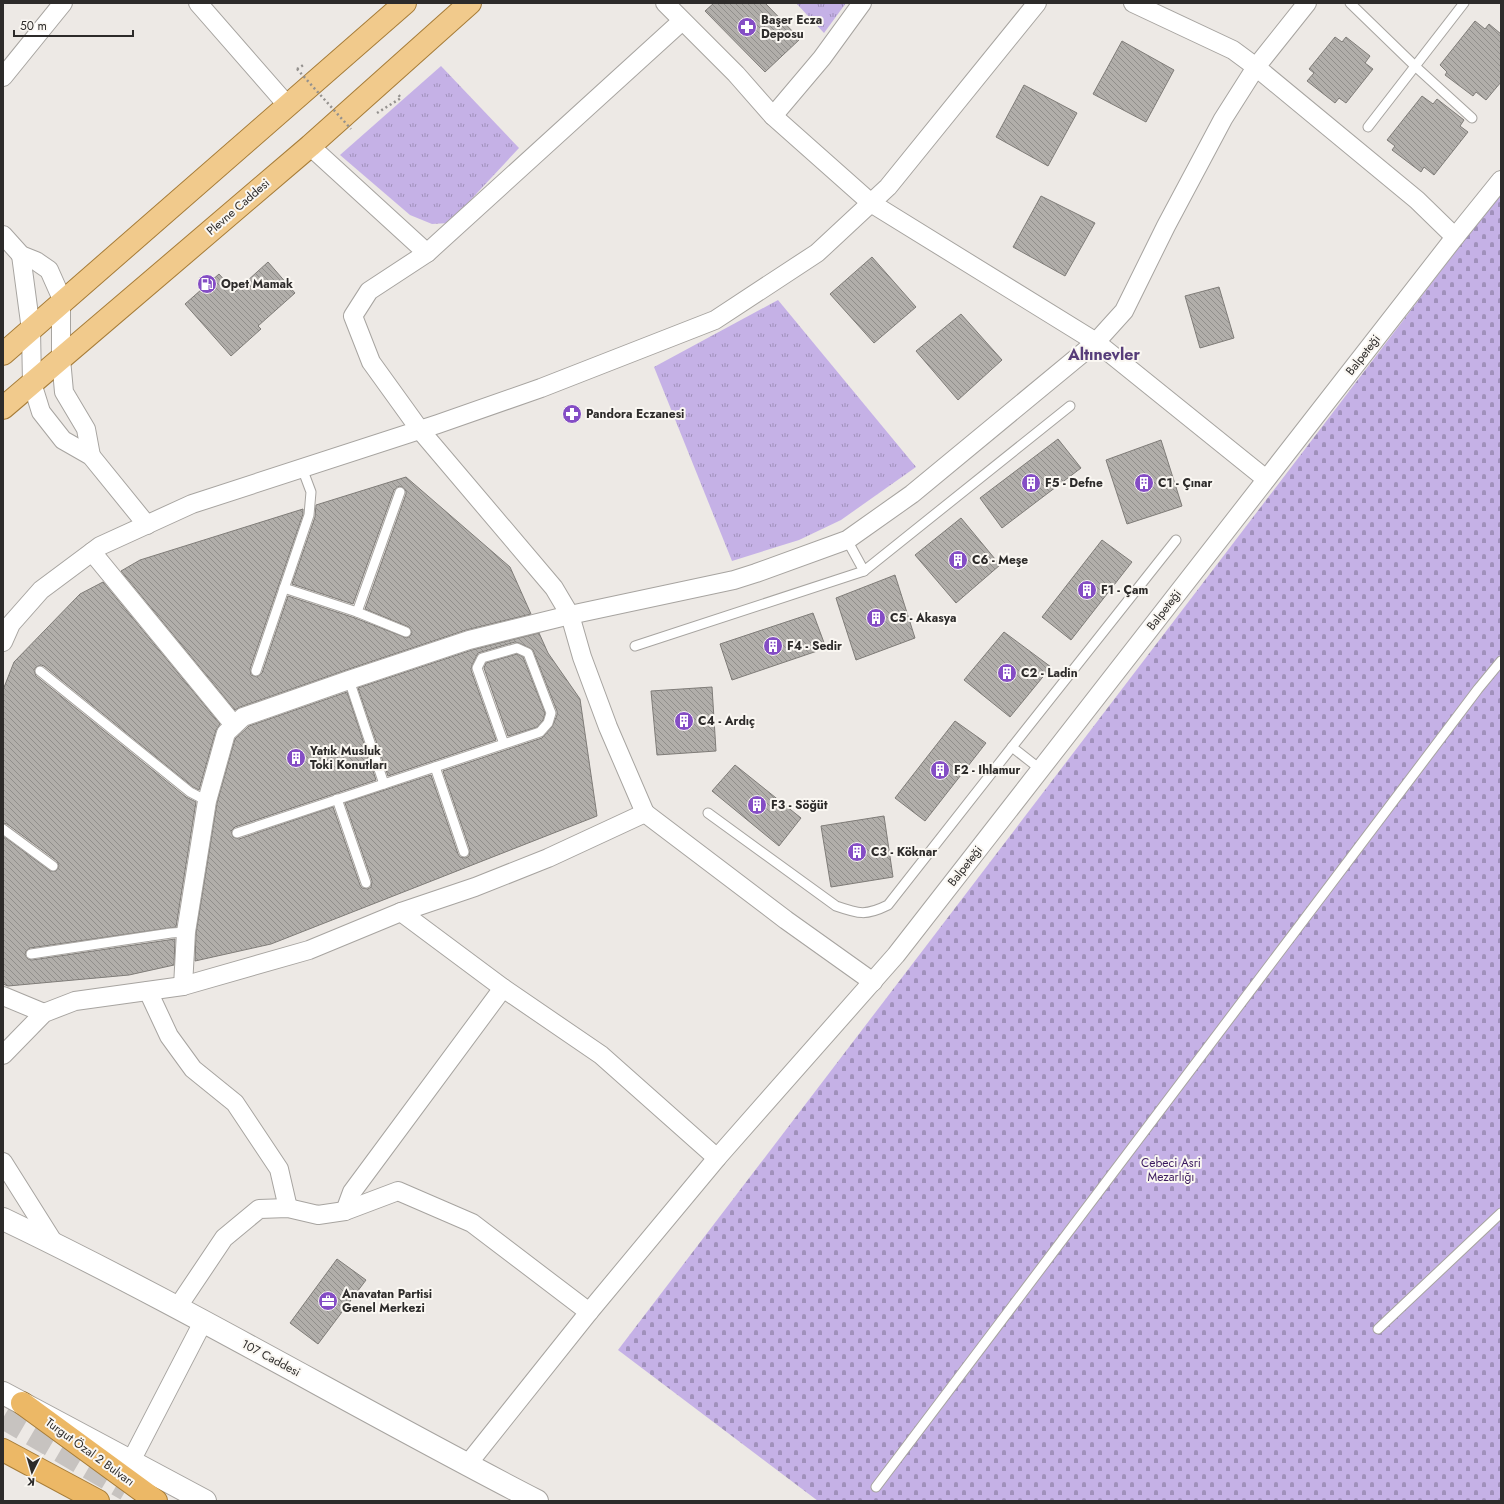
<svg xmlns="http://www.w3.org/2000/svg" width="1504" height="1504" viewBox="0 0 1504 1504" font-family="Jost,sans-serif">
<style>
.cemetery{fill:url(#cemetery-stones)}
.park{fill:url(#park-tufts)}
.building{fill:url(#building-back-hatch);stroke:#7f7c78}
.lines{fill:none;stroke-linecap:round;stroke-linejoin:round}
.trunk-tunnel{stroke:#c7c3c0;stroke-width:22;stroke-dasharray:22 11;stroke-linecap:butt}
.service-casing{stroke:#a7a4a0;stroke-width:11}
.minor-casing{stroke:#a7a4a0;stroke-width:20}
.tertiary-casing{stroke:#a7a4a0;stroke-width:24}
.primary-casing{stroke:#a67c38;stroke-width:24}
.trunk-casing{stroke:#a67c38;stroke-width:24}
.path{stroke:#94918e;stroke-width:2.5;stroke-dasharray:2 3;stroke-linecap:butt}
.service{stroke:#fff;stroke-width:9}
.minor{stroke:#fff;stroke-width:18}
.tertiary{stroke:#fff;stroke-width:22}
.primary{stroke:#f1ca8c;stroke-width:22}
.trunk{stroke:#ecb866;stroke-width:22}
.path-bridge{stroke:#94918e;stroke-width:2.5;stroke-dasharray:2 3;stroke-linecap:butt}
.labels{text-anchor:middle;stroke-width:4;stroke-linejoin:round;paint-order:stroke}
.poi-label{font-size:12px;font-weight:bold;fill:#2d2b2a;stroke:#faf7f2;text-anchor:start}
.street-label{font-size:12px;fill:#2d2b2a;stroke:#faf7f2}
.park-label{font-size:12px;fill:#3b1a5e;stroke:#faf7f2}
.district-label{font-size:16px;font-weight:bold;fill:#573d79;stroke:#faf7f2}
</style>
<defs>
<pattern id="cemetery-stones" width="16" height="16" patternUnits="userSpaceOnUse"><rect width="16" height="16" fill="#c5b1e6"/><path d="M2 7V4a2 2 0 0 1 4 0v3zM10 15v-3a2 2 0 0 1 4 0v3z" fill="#a090bb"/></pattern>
<pattern id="park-tufts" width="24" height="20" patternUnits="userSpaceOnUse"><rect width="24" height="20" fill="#c5b1e6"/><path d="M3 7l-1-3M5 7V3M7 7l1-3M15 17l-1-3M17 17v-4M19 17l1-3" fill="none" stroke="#a090bb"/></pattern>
<pattern id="building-back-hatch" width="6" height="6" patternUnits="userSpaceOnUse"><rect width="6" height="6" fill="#b1aeaa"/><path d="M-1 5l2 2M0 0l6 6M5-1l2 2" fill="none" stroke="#908e8b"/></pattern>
</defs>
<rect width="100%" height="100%" fill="#ede9e5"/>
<polygon class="cemetery" points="1501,192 1501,1501 818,1501 618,1350"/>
<g class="park">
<polygon points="796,3 846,3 824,33"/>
<polygon points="441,66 519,148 449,223 432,224 410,215 340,155"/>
<polygon points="778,300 916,467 841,520 799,540 732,561 654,367"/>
</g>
<g class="building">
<polygon points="714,3 765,3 800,39 765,72 705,11"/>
<polygon points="1475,21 1485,29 1489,24 1501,34 1501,82 1486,100 1476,92 1473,96 1445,75 1447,72 1440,65"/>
<polygon points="1335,37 1342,42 1346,37 1370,56 1365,63 1373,69 1346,103 1339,98 1335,103 1307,81 1314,73 1309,69"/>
<polygon points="1122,41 1174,70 1146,122 1093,94"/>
<polygon points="1024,85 1077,113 1048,166 996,137"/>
<polygon points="1422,96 1433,104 1437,99 1464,120 1460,126 1468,132 1434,175 1424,167 1421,172 1392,150 1395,146 1387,140"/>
<polygon points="1041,196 1095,223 1065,276 1013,247"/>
<polygon points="872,257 916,307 874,343 830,294"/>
<polygon points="268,262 295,293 258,326 261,329 231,356 185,304 219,274 235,292"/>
<polygon points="1219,287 1234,338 1200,348 1185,296"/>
<polygon points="961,314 1002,360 958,400 916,351"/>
<polygon points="1058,439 1081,468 1002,528 980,498"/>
<polygon points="1161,440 1182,506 1127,524 1106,460"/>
<polygon points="406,477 510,567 531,614 466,630 346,670 240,707 235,710 121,571 140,560 303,509 303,514 250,669 251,675 257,677 262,673 288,596 355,618 407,638 411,635 412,632 409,627 365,609 406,494 406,491 402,487 399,486 394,490 353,604 292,584 315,517 316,505"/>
<polygon points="961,518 1000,565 956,603 915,555"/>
<polygon points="1102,540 1132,562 1071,640 1042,617"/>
<polygon points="895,575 915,638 856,660 836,598"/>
<polygon points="103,582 220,724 216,730 199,790 193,787 44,666 41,665 36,667 34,670 36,676 186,797 196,802 176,927 30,948 26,951 25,955 28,959 32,960 175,939 174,965 129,975 8,986 3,984 3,836 50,871 56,871 59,866 57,861 7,824 3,823 3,690 14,662 80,594"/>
<polygon points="813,613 826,648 732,680 720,644"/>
<polygon points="1004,632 1051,667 1010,717 964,680"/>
<polygon points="539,633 548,653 580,699 597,816 271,944 195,961 196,933 217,803 235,739 249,726 347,692 376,780 235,827 231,831 233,837 239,839 333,807 360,885 362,888 368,889 371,887 372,881 345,803 431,775 458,854 460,857 466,858 469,856 470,850 443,771 542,738 552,727 557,715 557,711 533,650 530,648 519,643 515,642 478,653 472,665 471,670 496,740 388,776 358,688 472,650"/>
<polygon points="517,654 523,657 545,713 543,720 537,727 508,736 484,668 486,663"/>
<polygon points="712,687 716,751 657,755 651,691"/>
<polygon points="955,721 986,743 925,821 895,798"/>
<polygon points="735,765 801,818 779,846 712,791"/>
<polygon points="884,816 893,877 831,887 821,826"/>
<polygon points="337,1259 366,1280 318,1344 290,1323"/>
</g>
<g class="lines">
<polyline class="trunk-tunnel" points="3,1418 126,1490"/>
<g class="service-casing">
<g id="service">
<polyline points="1350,3 1416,67 1472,118"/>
<polyline points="1368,127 1464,3"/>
<polyline points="847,540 864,571 1070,406"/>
<polyline points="284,588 357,612 406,632"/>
<polyline points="357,612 400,492"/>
<polyline points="635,646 864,571"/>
<polyline points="40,671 190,792 207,801"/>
<polyline points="256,671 309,515 311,492 302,468"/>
<polyline points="349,680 384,784"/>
<polyline points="435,767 464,852"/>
<polyline points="1040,769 1012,747 1176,540"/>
<polyline points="337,799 366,883"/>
<path d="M708 813 836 906C859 914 866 916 888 905L1012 747"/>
<polyline points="3,829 53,866"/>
<polyline points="237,833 540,732 548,723 551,713 528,653 517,648 482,658 477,668 504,744"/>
<polyline points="31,954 171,933 186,932"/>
<polyline points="1378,1329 1501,1213"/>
<polyline points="876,1487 1478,689 1501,661"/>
</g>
</g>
<g class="minor-casing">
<g id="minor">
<polyline points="198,3 288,106"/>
<polyline points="665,3 736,74 773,116 871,203 1096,342 1266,479"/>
<polyline points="1133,3 1233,50 1256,67 1417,200 1455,237 1501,180"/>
<polyline points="3,77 63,3"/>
<polyline points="773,116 822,58 862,3"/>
<polyline points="310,146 427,253"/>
<polyline points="3,235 21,255 36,261 49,270 61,297 61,359 64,392 86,429 91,456"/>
<polyline points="21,255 31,330 32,383 41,412 63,440 91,456 147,525"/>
<polyline points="92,552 234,725"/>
<polyline points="3,642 11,624 41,590 92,552 100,546 192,504 438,424 541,388 715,320 817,253 888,187 1037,3"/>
<polyline points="645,813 608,727 582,657 570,615 554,588 420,430 371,362 353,316 369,291 427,253 682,21"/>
<polyline points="401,912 503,988 601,1055 717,1158"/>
<polyline points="183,986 186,932 207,801 226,733 243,717 349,680 469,640 570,615 734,580 756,573 847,540 912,494 1096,342 1124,311 1166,226 1223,119 1256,67 1307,3"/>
<polyline points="148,991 169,1036 193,1069 235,1103 279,1169 288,1208"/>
<polyline points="3,996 44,1013"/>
<polyline points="3,1055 44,1013 75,1001 183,986 309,950 401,912 475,887 548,858 645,813 786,920 873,982"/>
<polyline points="3,1162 54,1243"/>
<polyline points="345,1211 352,1192 503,988"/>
<polyline points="177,1308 224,1238 259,1209 288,1208 318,1215 345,1211 398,1191 472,1223 589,1312"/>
<polyline points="131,1461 203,1322"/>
<polyline points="467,1465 589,1312 717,1158 896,955 1455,237"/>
</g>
</g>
<g class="tertiary-casing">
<g id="tertiary">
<path d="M3 1219C185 1306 358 1409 537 1501"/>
<polyline points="3,1393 205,1501"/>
</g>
</g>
<g class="primary-casing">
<g id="primary">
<polyline points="3,354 405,3"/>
<polyline points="3,408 310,146 470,3"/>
</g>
</g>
<g class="trunk-casing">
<g id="trunk">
<polyline points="22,1403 156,1501"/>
<polyline points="3,1450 98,1501"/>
</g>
</g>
<g class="path">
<polyline points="297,69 305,64"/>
<polyline points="377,113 401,98 397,93"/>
</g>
<use href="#service" class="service"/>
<use href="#minor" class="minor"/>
<use href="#tertiary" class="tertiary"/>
<use href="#primary" class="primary"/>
<use href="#trunk" class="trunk"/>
<polyline class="path-bridge" points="297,69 351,129"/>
</g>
<defs>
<g id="pharmacy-disc" transform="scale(1)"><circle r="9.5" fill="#844dc5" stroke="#faf7f2"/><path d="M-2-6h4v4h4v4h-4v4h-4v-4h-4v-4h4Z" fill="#fff"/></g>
<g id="fuel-disc" transform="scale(1)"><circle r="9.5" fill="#844dc5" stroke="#faf7f2"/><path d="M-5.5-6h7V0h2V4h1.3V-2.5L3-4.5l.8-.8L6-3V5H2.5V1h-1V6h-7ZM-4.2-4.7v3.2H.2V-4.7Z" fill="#fff"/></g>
<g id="building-disc" transform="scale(1)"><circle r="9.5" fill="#844dc5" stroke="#faf7f2"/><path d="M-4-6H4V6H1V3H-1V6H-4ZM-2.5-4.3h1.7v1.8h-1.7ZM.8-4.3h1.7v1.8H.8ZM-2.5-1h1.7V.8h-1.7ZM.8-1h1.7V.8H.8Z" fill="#fff"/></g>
<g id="office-disc" transform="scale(1)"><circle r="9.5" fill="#844dc5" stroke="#faf7f2"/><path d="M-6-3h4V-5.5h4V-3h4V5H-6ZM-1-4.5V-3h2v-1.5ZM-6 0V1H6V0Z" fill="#fff"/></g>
</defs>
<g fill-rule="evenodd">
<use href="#pharmacy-disc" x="747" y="27"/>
<use href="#fuel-disc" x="207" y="284"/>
<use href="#pharmacy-disc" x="572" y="414"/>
<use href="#building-disc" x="1031" y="483"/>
<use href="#building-disc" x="1144" y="483"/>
<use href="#building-disc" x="958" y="560"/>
<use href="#building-disc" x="1087" y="590"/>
<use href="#building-disc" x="876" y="618"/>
<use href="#building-disc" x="773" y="646"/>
<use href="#building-disc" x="1007" y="673"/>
<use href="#building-disc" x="684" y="721"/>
<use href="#building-disc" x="296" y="758"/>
<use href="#building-disc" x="940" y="770"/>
<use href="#building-disc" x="757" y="805"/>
<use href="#building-disc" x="857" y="852"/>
<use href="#office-disc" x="328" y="1301"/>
</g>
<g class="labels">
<g class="poi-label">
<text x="761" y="24">Başer Ecza<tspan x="761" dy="14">Deposu</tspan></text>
<text x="221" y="288">Opet Mamak</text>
<text x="586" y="418">Pandora Eczanesi</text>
<text x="1045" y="487">F5 - Defne</text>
<text x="1158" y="487">C1 - Çınar</text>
<text x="972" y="564">C6 - Meşe</text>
<text x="1101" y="594">F1 - Çam</text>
<text x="890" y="622">C5 - Akasya</text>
<text x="787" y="650">F4 - Sedir</text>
<text x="1021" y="677">C2 - Ladin</text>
<text x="698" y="725">C4 - Ardıç</text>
<text x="310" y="755">Yatık Musluk<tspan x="310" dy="14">Toki Konutları</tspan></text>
<text x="954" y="774">F2 - Ihlamur</text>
<text x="771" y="809">F3 - Söğüt</text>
<text x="871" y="856">C3 - Köknar</text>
<text x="342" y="1298">Anavatan Partisi<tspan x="342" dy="14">Genel Merkezi</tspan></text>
</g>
<g class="street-label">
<text transform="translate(238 207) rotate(-41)" y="4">Plevne Caddesi</text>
<text transform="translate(1363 355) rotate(-52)" y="4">Balpeteği</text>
<text transform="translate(1164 610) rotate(-52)" y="4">Balpeteği</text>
<text transform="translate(965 866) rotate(-52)" y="4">Balpeteği</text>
<text transform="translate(271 1358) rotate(28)" y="4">107 Caddesi</text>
<text transform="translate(90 1452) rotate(36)" y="4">Turgut Özal 2 Bulvarı</text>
</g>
<g class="park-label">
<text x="1171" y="1167">Cebeci Asri<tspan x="1171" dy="14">Mezarlığı</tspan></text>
</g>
<g class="district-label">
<text x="1104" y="360">Altınevler</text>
</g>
</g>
<rect width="1504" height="1504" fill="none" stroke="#2d2b2a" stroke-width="8"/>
<g transform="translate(32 1472) rotate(185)" stroke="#faf7f2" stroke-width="3" paint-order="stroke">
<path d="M0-3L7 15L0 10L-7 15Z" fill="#2d2b2a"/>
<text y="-6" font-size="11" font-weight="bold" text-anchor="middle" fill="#2d2b2a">K</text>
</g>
<path d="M14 30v6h119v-6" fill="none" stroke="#2d2b2a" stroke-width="2"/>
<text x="20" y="30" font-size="12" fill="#2d2b2a" stroke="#faf7f2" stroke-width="3" paint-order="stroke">50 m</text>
</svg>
